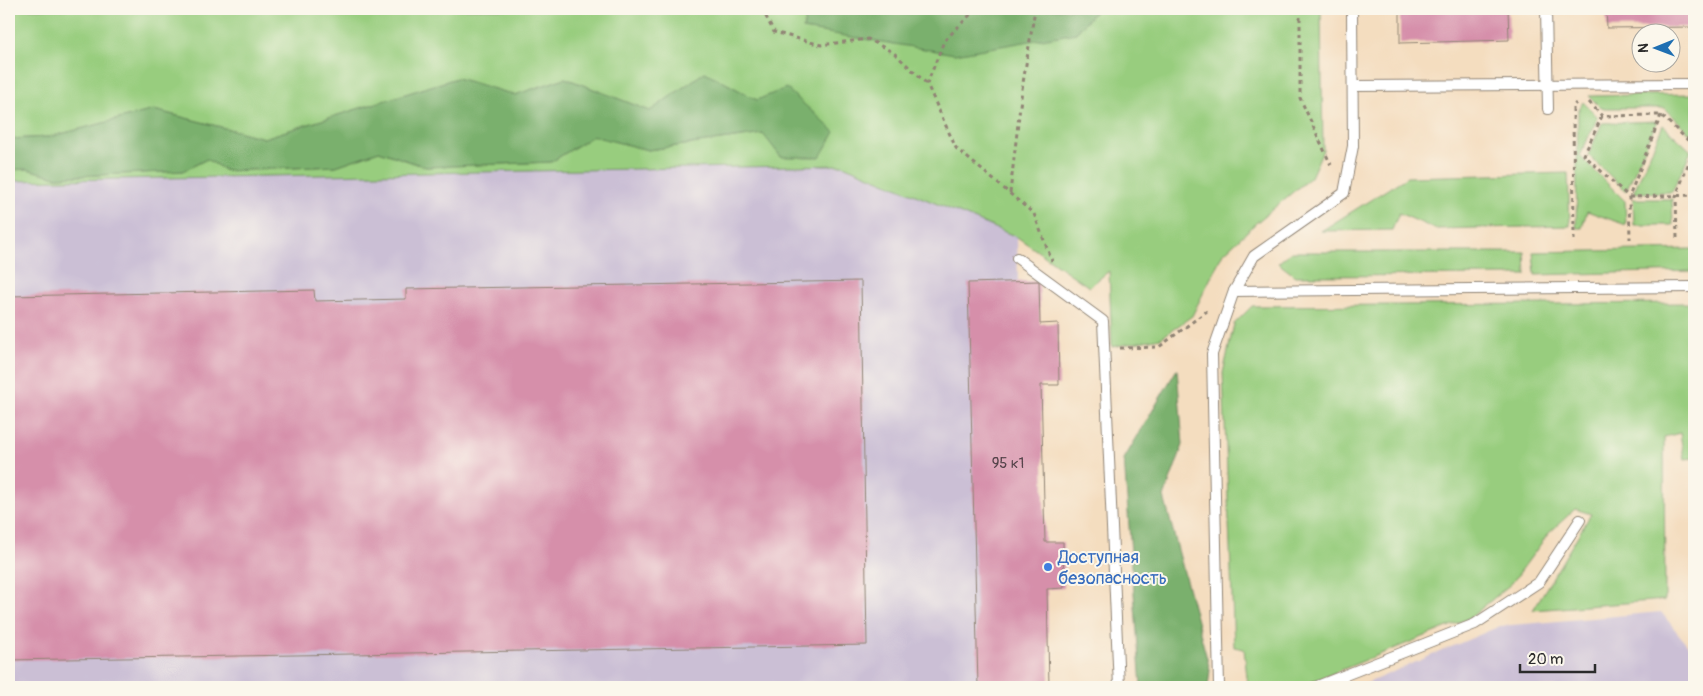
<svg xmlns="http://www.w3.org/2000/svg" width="1703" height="696" viewBox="0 0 1703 696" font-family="Pangolin,sans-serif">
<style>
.industrial{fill:#cbbfd5}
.green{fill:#98cd7e;stroke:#627c54}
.forest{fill:#7ab06d;stroke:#526e4c}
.building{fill:#d68faa}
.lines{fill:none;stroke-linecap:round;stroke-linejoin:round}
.service-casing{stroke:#908475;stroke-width:12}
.path{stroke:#908475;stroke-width:3;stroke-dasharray:4 4;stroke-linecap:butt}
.service{stroke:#fff;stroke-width:10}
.shop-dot{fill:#3f7fe0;stroke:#fbf7ec;stroke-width:2}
.labels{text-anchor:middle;stroke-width:4;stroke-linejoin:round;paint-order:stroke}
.number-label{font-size:15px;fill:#56444b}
.shop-label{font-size:18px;fill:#366cbe;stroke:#fbf7ec;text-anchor:start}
</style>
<rect width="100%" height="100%" fill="#fbf7ec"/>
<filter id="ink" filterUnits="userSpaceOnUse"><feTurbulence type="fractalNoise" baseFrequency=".02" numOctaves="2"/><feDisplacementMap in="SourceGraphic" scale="10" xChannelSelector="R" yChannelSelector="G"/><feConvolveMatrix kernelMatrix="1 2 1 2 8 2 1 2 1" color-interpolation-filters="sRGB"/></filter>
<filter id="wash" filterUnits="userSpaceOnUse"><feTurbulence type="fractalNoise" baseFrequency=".0096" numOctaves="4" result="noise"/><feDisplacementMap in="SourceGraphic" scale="20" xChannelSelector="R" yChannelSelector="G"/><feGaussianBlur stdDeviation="1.12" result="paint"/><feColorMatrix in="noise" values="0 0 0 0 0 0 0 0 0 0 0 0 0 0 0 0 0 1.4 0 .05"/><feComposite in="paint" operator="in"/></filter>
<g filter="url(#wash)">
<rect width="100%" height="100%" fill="#f4ddbf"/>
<g class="industrial">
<polygon points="843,165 1017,237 1018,281 1039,281 1040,324 1058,323 1059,385 1041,385 1045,542 1063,542 1064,588 1047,589 1049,687 9,687 9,181"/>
<polygon points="1661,612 1694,653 1694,687 1358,687 1500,626"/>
</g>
<g class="green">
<polygon points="9,9 808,9 803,29 1076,33 1097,9 1321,9 1323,150 1311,177 1256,223 1222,255 1192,316 1161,338 1112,347 1109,271 1089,287 1017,237 843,165 9,181 9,170 27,169 56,177 183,171 207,159 226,171 336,166 379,151 426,167 551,162 593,136 648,150 764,134 781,157 757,100 705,72 650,111 565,78 515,95 457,78 264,138 154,110 49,137 9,139"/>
<polygon points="1694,94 1694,138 1665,108 1601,108 1589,96"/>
<polygon points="1583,102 1598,117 1580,156 1625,201 1626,225 1587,211 1582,228 1576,228 1578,111"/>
<polygon points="1657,121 1626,191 1588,155 1602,123"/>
<polygon points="1663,125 1691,151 1672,192 1633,193"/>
<polygon points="1568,173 1570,226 1435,229 1399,213 1392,230 1321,231 1407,177"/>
<polygon points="1633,199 1672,199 1673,225 1634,225"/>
<polygon points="1694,249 1694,271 1535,275 1533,252"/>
<polygon points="1291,252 1525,252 1526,275 1295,276 1278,263"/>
<polygon points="1694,303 1694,458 1684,459 1680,433 1664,437 1665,600 1533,610 1591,514 1575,509 1548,534 1512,583 1470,618 1299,687 1248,687 1244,649 1234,647 1223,373 1234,324 1252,306"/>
</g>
<g class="forest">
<polygon points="808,9 1097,9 1076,33 955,54 803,29"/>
<polygon points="705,72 757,100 786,88 835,132 820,157 781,157 763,134 648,150 593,136 551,162 426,167 379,151 336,166 226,171 207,159 183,171 56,177 27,169 9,170 9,139 49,137 154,110 264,138 457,78 515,95 565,78 650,111"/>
<polygon points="1177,369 1183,445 1164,497 1210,670 1208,687 1141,687 1124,459"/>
</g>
<g id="blocks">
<g class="building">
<polygon points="1400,9 1508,9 1509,40 1400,43"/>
<polygon points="1606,9 1694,9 1694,27 1607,28"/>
<polygon points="861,281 867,645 9,660 9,296 314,290 315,301 406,299 406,289"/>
<polygon points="1039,281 1040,324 1058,323 1059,385 1041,385 1045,542 1063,542 1064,588 1047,589 1049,687 978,687 968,283"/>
</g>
</g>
</g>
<g filter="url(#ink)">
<use href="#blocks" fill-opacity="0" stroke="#908475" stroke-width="1"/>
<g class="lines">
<g class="service-casing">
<g id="service">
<polyline points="1546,9 1548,109"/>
<polyline points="1353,86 1694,84"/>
<polyline points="1017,258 1103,321 1119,687"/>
<polyline points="1234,291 1254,256 1344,193 1353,146 1352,9"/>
<polyline points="1219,687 1212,354 1234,291 1694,287"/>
<polyline points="1315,687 1475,624 1539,582 1580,520"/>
</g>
</g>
<g class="path">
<polyline points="762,9 774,32 821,45 868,39 894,53 927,84"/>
<polyline points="976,9 944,41 927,84 956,148 1034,214 1052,261"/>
<polyline points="1300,9 1300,98 1331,165"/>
<polyline points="1589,102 1602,116 1661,115 1694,146"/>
<polyline points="1661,115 1629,197 1694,195"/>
<polyline points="1602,116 1584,155 1629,197 1630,239"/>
<polyline points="1010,193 1022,89 1035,9"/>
<polyline points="1677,238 1676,196 1694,149"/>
<polyline points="1574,240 1573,106 1576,103"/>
<polyline points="1120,348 1159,347 1207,311"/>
</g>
<use href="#service" class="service"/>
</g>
</g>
<circle class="shop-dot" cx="1048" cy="567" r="5"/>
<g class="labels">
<g class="number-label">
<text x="1008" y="468">95 к1</text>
</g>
<g class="shop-label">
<text x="1058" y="563">Доступная<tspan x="1058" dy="21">безопасность</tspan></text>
</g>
</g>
<rect width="1703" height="696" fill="none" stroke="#fbf7ec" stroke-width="30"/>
<g transform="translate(1656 48) rotate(269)"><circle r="24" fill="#fbf7ec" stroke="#a8a59f"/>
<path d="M0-4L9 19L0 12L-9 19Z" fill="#1f6fb2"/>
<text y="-8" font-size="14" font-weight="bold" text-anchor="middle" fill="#2b2b2b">N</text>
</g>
<path d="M1520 664v8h75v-8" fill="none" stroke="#2b2b2b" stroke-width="2.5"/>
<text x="1528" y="664" font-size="15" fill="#2b2b2b" stroke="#fbf7ec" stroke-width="4" paint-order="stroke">20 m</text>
</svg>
